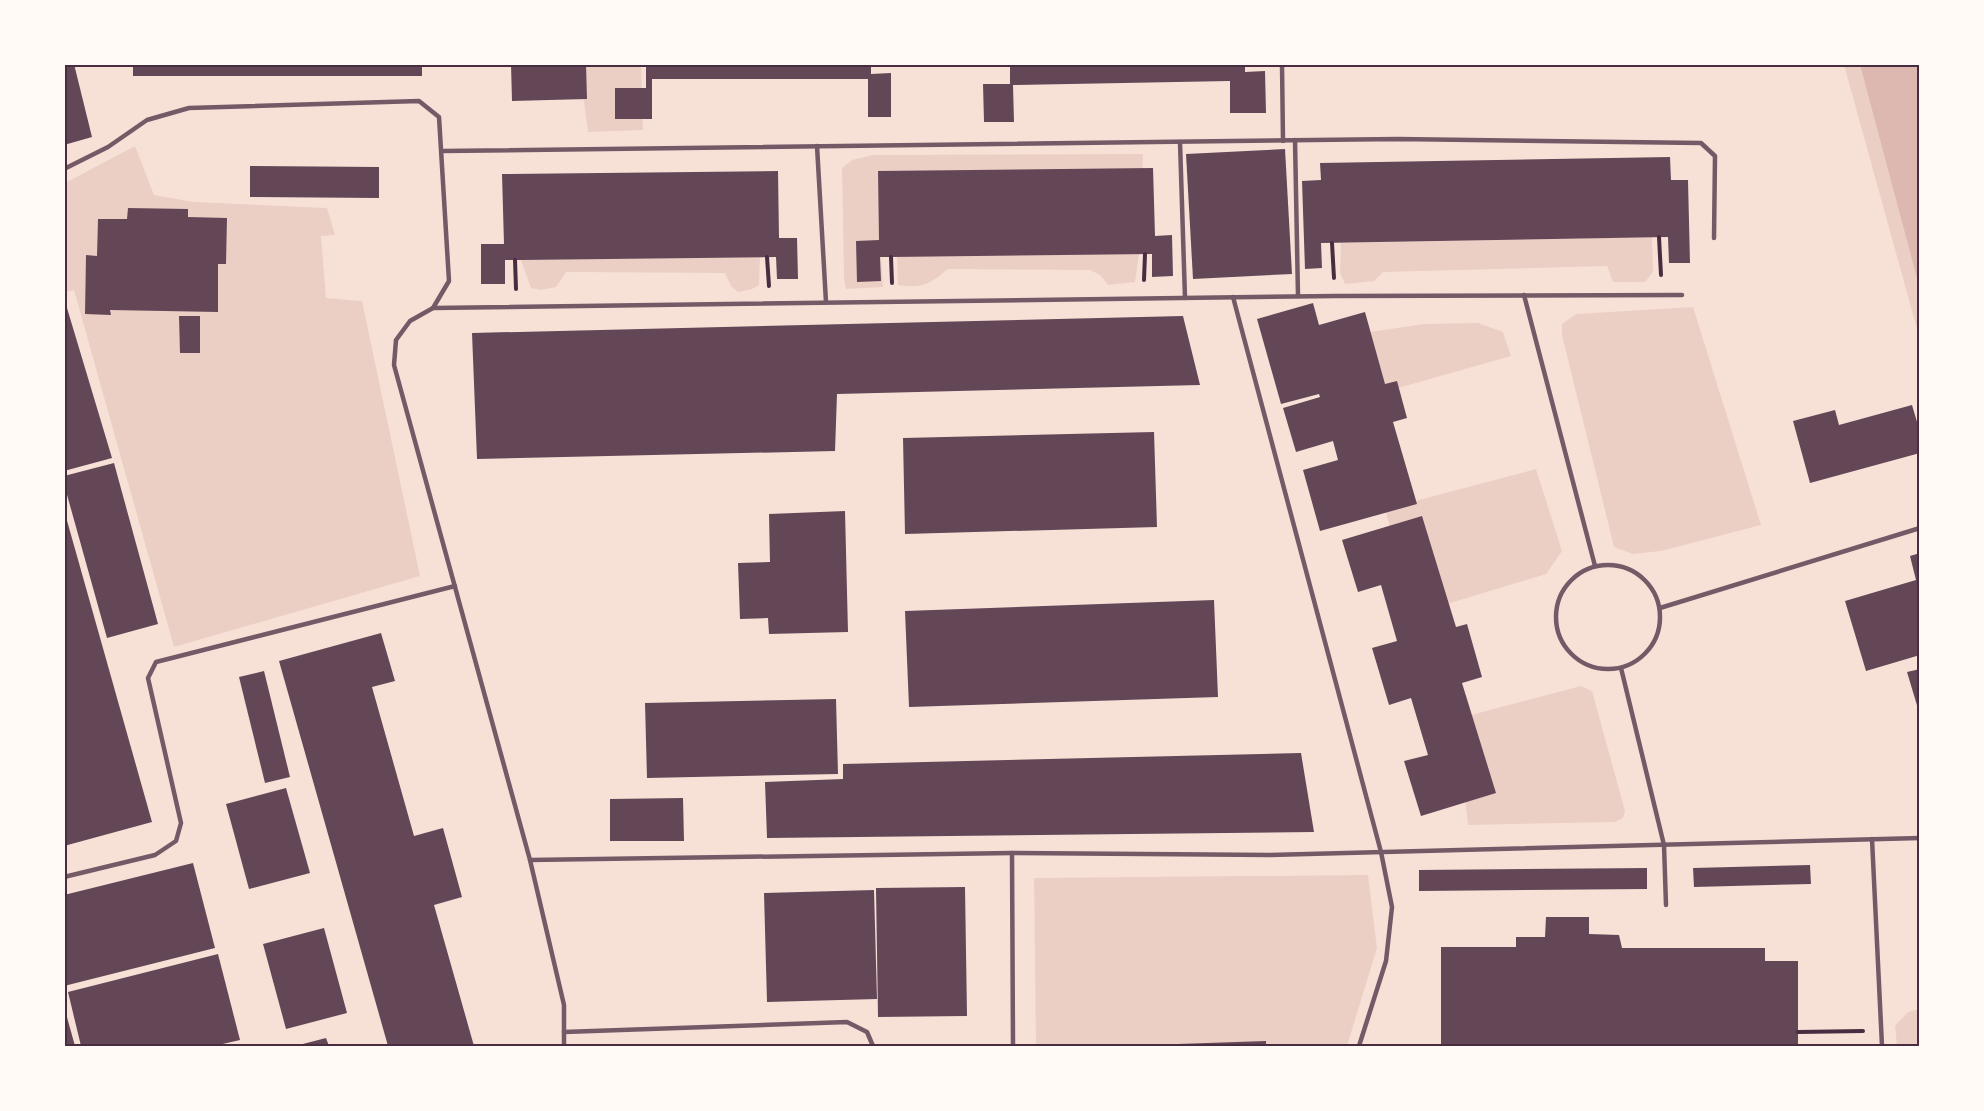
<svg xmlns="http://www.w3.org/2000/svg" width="1984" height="1111" viewBox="0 0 1984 1111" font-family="'Libre Baskerville',serif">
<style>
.green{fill:#ebcfc5}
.water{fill:#dcb8b0}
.building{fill:#644757}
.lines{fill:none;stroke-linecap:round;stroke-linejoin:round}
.path{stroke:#4a2c40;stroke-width:4}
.service{stroke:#755966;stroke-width:4.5}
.neatline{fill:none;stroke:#4a2c40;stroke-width:2}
</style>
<rect width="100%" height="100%" fill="#f7e1d7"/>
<g class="green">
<polygon points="579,65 641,65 643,130 588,132"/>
<polygon points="1844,65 1860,65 1919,286 1919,336"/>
<polygon points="135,146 154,195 194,202 327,208 335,235 321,236 326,298 362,301 420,576 174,647 74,290 65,292 65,183"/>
<path d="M1143 154 1139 254 1135 282 1108 285 1100 275 1090 270 948 269C930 284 922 289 898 285L897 257H881L883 287 846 289 844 278 842 168 852 160 873 155Z"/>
<polygon points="1652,237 1653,272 1645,282 1613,282 1607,266 1383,272 1374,281 1345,284 1340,273 1341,243"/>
<polygon points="760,257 759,285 752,289 738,292 731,286 725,273 566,272 556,287 541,290 531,288 521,260"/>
<polygon points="1693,307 1761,525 1661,551 1633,554 1614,547 1562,335 1562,324 1576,314"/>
<polygon points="1478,323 1503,332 1511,356 1384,392 1370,332 1424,324"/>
<polygon points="1536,469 1562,551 1546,574 1414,614 1385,509"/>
<polygon points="1581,686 1592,691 1625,811 1623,818 1615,822 1468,825 1456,719"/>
<polygon points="1368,875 1377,948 1347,1046 1036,1046 1034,878"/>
<polygon points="1919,1009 1919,1046 1897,1046 1895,1026 1908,1012"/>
</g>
<polygon class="water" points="1860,65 1919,65 1919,286"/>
<g class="building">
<polygon points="64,64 74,64 92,137 64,145"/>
<rect x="133" y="64" width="289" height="12"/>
<polygon points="511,64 586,64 587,99 512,101"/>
<polygon points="646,64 871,64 871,74 891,73 891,117 868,117 868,79 652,79 652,119 615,119 615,88 646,88"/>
<polygon points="1010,64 1245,64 1245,72 1265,71 1266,113 1230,113 1230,81 1013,85 1014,122 984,122 983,84 1010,84"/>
<polygon points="1285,149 1292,274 1193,279 1186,154"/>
<polygon points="1670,157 1671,180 1688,180 1690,263 1669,263 1668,237 1321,243 1322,268 1305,269 1302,181 1321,180 1320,163"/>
<polygon points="250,166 379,167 379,198 250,197"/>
<polygon points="1153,168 1155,236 1172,235 1173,276 1152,277 1152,254 891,257 880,257 881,281 857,282 856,241 879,240 878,171"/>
<polygon points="778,171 779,238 797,238 798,279 777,279 776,257 521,260 505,260 505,284 481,284 481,244 504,244 502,174"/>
<polygon points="128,208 188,209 188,217 227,218 226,264 218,264 218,312 110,310 111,315 85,314 86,255 97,256 98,219 127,219"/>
<polygon points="64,298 112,458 64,471"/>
<polygon points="1313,303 1319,325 1365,312 1385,384 1397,381 1407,418 1393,422 1417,504 1320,531 1303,470 1338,460 1333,441 1296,452 1283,408 1320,397 1319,394 1281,404 1257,319"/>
<polygon points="179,316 200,316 200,353 180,353"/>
<polygon points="1183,316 1200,385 837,394 835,451 477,459 472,333"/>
<polygon points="1912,405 1920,432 1920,453 1810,483 1793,421 1835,410 1839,425"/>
<polygon points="1154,432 1157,527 905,534 903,438"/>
<polygon points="114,463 158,624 107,638 64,484 64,476"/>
<polygon points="64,510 152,822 64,846"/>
<polygon points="845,511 848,632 769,634 768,618 740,619 738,563 770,562 769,514"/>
<polygon points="1422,516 1456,627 1467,624 1482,677 1462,683 1496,793 1421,816 1404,761 1428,755 1411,698 1389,705 1372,648 1397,641 1381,585 1358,592 1342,540"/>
<polygon points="1920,553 1920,655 1866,671 1845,601 1916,580 1910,556"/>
<polygon points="1214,600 1218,697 909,707 905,611"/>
<polygon points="381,633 395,681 372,687 414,836 443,828 462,897 434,905 474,1046 388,1046 279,661"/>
<polygon points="1920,669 1920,712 1919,712 1907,672"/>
<polygon points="264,671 290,777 265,783 239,677"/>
<polygon points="836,699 838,774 647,778 645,703"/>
<polygon points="1301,753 1314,832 767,838 765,782 843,779 843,764"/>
<polygon points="286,788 310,873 249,889 226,804"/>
<polygon points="683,798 684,841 610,841 610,799"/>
<polygon points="193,863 215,948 64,986 64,895"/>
<polygon points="1810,865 1811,884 1694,887 1693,868"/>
<polygon points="1647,868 1647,889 1419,891 1419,870"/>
<polygon points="965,887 967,1016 878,1017 876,888"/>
<polygon points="874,890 877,999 767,1002 764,893"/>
<polygon points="1546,917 1589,917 1589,934 1619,935 1622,948 1765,948 1765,961 1798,961 1798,1046 1441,1046 1441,947 1516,947 1516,937 1545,937"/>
<polygon points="324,928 347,1013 286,1029 263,944"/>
<polygon points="218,954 240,1040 214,1046 81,1046 68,992"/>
<polygon points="65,1010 75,1046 64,1046"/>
<polygon points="326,1038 329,1046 295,1046"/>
<polygon points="1266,1041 1266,1046 1148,1046 1148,1045"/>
</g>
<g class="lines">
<g class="path">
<polyline points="1659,237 1661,275"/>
<polyline points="1332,243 1334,278"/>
<polyline points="767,257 769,286"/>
<polyline points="891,257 892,283"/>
<polyline points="515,260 516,289"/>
<polyline points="1144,280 1145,254"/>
<polyline points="1798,1032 1863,1031"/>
</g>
<g class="service">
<polyline points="1282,64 1283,141"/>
<polyline points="1295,140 1298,296"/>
<polyline points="1180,142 1185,298"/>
<polyline points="817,146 826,302"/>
<polyline points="442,151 1398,139 1701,143 1715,156 1714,238"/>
<polyline points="64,169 108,147 147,120 189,108 419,101 439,117 449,281 433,308 410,321 396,340 394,365 530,860 564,1005 564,1046"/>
<polyline points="1524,295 1595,566"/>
<polyline points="1233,297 1381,852 1392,907 1386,961 1359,1046"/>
<polyline points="433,308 1335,296 1682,295"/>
<circle cx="1608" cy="617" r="52"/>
<polyline points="1660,608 1920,528"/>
<polyline points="1621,668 1664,845 1666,905"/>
<polyline points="1872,839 1882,1046"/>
<polyline points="1012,853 1013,1046"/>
<polyline points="530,860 1012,853 1270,855 1920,838"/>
<polyline points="64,877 155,855 176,841 181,823 148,678 156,662 455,586"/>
<polyline points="564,1032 847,1022 867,1032 873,1046"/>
</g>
</g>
<rect width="1984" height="1111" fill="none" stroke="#fffaf5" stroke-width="132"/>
<rect x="66" y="66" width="1852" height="979" class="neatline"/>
</svg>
